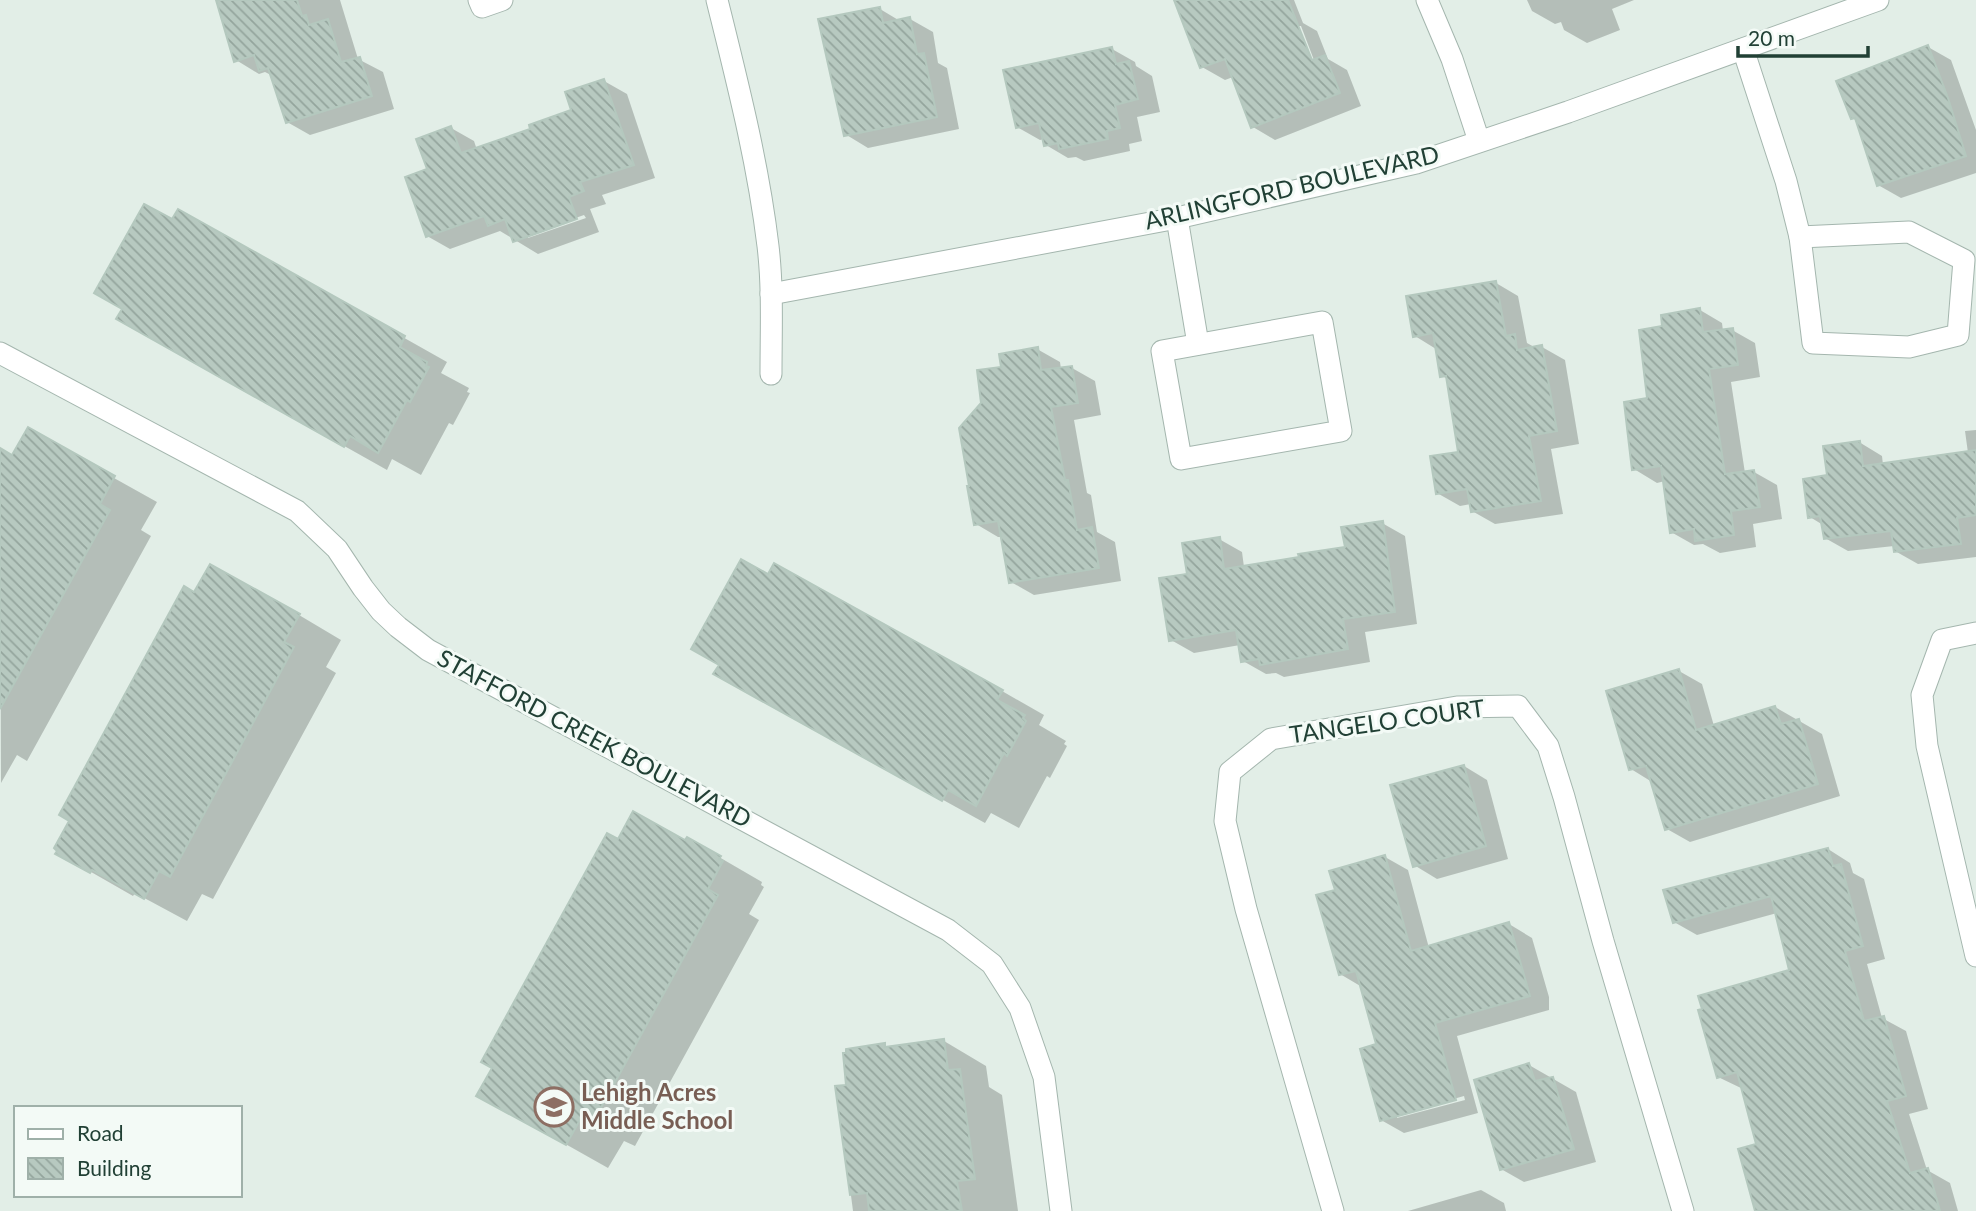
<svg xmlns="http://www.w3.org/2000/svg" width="1976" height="1211" viewBox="0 0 1976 1211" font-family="Lato,sans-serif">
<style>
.shadow{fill:#0003;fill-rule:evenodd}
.building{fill:url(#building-back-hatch);stroke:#b4c8be;stroke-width:2}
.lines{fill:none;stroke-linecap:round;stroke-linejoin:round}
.service-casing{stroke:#a4b6ae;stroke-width:23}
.minor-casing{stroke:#a4b6ae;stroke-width:23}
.service{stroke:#fff;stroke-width:21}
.minor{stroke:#fff;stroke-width:21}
.labels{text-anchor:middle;stroke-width:6;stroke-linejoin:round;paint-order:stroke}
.street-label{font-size:24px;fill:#214035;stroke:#f3faf6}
.education-label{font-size:24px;font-weight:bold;fill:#785e54;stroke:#f3faf6;text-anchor:start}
</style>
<defs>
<pattern id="building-back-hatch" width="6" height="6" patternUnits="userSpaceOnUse" patternTransform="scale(1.75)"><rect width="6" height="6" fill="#b7c9c0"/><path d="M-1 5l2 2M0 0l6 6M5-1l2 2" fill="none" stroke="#94a59d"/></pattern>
</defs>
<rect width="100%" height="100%" fill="#e2eee7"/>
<g class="shadow">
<polygon points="218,0 340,0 358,59 383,72 394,109 310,135 287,122 273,76 265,72 259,74 236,60"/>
<path d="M1176 0H1294L1303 23 1317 31 1328 59 1347 70 1361 106 1275 140 1253 127 1233 77 1225 80 1202 67ZM1297 26H1301L1317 68 1314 69Z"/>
<polygon points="1527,0 1634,0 1612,9 1620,30 1587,43 1564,30 1561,22 1555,24 1532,11"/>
<polygon points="880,9 900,21 910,19 933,32 938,63 947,68 959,129 868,148 845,134"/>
<polygon points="1928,47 1951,60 1976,130 1976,173 1901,198 1878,185 1858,121 1852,118"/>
<polygon points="1112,49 1135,62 1136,66 1152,76 1160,112 1137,117 1142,141 1129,144 1130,151 1084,161 1076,157 1068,158 1046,145 1044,139 1040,140 1017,127"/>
<path d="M604 81 627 94 655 178 602 195 606 204 590 209 599 232 538 254 500 231 450 249 427 236 429 170 451 128 474 141 477 150 532 130 573 111ZM584 215 586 218 528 238V235Z"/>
<polygon points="179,211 447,362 441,373 469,388 467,392 470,393 453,425 449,423 421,475 392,459 387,470 161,343 173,222"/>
<polygon points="1496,283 1518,296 1527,343 1536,348 1542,347 1565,360 1579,444 1551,449 1563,514 1495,524 1472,511 1471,504 1460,506 1437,493 1460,453 1448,379 1442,376 1436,349 1415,336"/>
<polygon points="1700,310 1722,323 1723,331 1732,330 1755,343 1760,377 1731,382 1745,473 1754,472 1777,485 1782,519 1753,524 1756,547 1720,553 1703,544 1694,545 1671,532 1665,481 1657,483 1634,469 1664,328"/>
<polygon points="1037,349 1060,362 1061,369 1072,368 1095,381 1101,415 1074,420 1087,493 1091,495 1097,532 1115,542 1121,581 1034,595 1011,582 1003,537 998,537 976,524 983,403 1003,368"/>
<polygon points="28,430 157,502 141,530 151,536 27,761 17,755 1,783 0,456 13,457"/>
<polygon points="1976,430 1976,557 1918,564 1895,551 1894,546 1848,551 1825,538 1823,525 1810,517 1829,477 1859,442 1882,456 1883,465 1968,453 1965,431"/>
<polygon points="1382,523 1405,536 1417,624 1365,632 1370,662 1284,677 1276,673 1266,674 1243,661 1240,645 1194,653 1171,640 1189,575 1219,539 1242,552 1244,567 1347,548"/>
<polygon points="195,594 299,615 341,640 326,667 336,673 213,899 202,894 187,921 135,893 133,896 58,853"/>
<polygon points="1679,671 1702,684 1714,726 1775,707 1822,734 1840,796 1690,842 1667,829 1652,782 1631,769"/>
<polygon points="1002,691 1044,715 1039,725 1066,741 1064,744 1067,746 1050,778 1047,776 1019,828 991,813 985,823 758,698"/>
<polygon points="1464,766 1487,780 1508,859 1437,879 1414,865"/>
<polygon points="688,839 762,882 761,885 764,887 749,914 759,920 635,1146 624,1141 608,1168 521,1119 618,842 685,842"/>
<polygon points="1828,849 1850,863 1853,873 1864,879 1885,959 1867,964 1882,1018 1906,1031 1928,1109 1909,1114 1927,1170 1950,1183 1958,1211 1757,1211 1758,1145 1743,1089 1718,1077 1791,971 1777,913 1697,935 1674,922"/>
<path d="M1385 857 1408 870 1429 948 1509 924 1532 938 1549 997V1010L1457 1036 1478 1113 1404 1133 1381 1120 1378 1046 1362 987 1340 974 1337 891ZM1464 1096 1465 1100 1397 1118V1115Z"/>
<polygon points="944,1041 986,1066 989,1087 1002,1095 1018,1211 853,1211 837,1088 848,1086 884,1045 890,1048"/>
<polygon points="1529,1065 1576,1092 1596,1162 1524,1182 1501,1169"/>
<polygon points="1481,1190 1504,1203 1506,1211 1408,1211"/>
</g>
<g class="building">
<polygon points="216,0 297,0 302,16 306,15 309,25 328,19 341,62 360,57 372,96 286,123 268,68 259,71 254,55 234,62"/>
<polygon points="1174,0 1288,0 1312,60 1325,55 1340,93 1251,128 1225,59 1200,68"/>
<polygon points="880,7 883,23 910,17 917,54 924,53 937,117 844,136 818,19"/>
<polygon points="1928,45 1948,98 1966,156 1877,186 1855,118 1851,119 1836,81"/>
<polygon points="1112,47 1116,64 1129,61 1138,99 1115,105 1120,128 1107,131 1108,139 1059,149 1058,143 1044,146 1039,123 1016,128 1003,70"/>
<polygon points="604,79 634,165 580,182 584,191 569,197 577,219 513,242 505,219 488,226 484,216 426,237 405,177 427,169 416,139 451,126 461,153 530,129 529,125 571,110 565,92"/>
<polygon points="144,204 172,219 178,209 405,336 400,347 427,362 426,366 429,367 410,402 407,400 378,453 350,436 344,447 116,319 122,309 94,293"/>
<polygon points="1496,281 1506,336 1515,334 1517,350 1542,345 1557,431 1529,436 1541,501 1471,512 1467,489 1436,494 1430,456 1458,452 1446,376 1440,377 1433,333 1413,337 1406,296"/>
<polygon points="1700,308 1703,332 1733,328 1738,365 1709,369 1725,474 1754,470 1760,507 1731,511 1734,535 1695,541 1694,529 1670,533 1661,466 1632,470 1624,402 1647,398 1639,330 1662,326 1661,315"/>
<polygon points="1038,347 1041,370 1072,366 1078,403 1051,407 1065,480 1068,480 1077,530 1092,527 1099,568 1009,583 998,521 974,525 967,486 969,486 959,428 981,403 977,370 1001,367 999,354"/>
<polygon points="28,427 115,476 100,504 110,510 0,709 0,448 12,455"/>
<polygon points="1860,441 1863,466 1976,450 1976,515 1957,518 1961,544 1894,552 1891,531 1824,539 1820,516 1808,518 1803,479 1827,475 1823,446"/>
<polygon points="1383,521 1395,612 1343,619 1348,649 1260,665 1259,659 1241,662 1236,630 1169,641 1159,578 1187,574 1182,543 1220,537 1224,569 1299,557 1298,554 1345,547 1341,527"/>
<polygon points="741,559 768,574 774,563 1003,690 997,700 1025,715 1023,718 1026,721 1007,756 1004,753 976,806 948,790 942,801 713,674 719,665 691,649"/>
<polygon points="210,564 300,614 284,642 294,647 170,877 159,871 144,899 92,870 90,873 55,854 57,851 54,848 69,821 59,815 184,586 194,592"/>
<polygon points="1679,669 1696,730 1775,706 1781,724 1799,719 1818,784 1665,830 1646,766 1629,770 1606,691"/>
<polygon points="1464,765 1486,846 1413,867 1390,785"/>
<polygon points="633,811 685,840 687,837 721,856 719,859 723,861 708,889 718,895 592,1124 581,1118 566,1145 476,1096 492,1068 481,1062 607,833 618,839"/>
<polygon points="1828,848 1833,866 1841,864 1863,946 1845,951 1864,1021 1884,1016 1906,1096 1887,1101 1910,1173 1928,1168 1940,1211 1755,1211 1738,1149 1756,1144 1737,1072 1717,1078 1698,1010 1702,1009 1698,996 1789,970 1771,896 1673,923 1663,890"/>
<polygon points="1385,855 1411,951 1509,922 1530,996 1435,1023 1456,1100 1380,1121 1360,1049 1376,1044 1356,971 1339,975 1316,895 1335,890 1329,871"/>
<polygon points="944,1039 948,1070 960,1069 975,1179 957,1181 962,1211 869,1211 867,1193 850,1195 835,1086 846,1085 843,1053 846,1053 846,1049 885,1043 885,1047"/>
<polygon points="1529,1063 1535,1081 1553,1077 1574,1149 1500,1170 1474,1080"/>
</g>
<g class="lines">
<g class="service-casing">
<polyline id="service" points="0,353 297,511 337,549 363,588 381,611 398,627 428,650 948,930 992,964 1020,1008 1044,1077 1061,1211"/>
</g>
<g class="minor-casing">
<g id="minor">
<polyline points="479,0 482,7 502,0"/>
<path d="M717 0C737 81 758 162 768 246 773 288 771 331 771 374"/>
<polyline points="1427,0 1452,59 1479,141"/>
<polyline points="1743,49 1786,181 1800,237"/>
<polyline points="1177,218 1198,344"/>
<polygon points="1909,232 1964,260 1958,335 1909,347 1813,343 1800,237"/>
<polyline points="771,294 1177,218 1416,163 1568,112 1878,0"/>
<polygon points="1322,322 1341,431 1181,459 1162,351"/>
<polyline points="1976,633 1942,640 1922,695 1927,746 1976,956"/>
<polyline points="1333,1211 1246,909 1225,821 1230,772 1271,739 1457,707 1518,706 1548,746 1564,797 1603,941 1683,1211"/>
</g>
</g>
<use href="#service" class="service"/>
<use href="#minor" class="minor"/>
</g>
<defs>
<g id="school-ring" transform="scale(2.0125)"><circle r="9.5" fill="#f3faf6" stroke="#8d6e63" stroke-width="1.5"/><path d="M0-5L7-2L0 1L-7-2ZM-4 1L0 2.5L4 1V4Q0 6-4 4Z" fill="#8d6e63"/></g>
</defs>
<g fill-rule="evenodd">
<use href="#school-ring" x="554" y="1107"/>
</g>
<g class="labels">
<g class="street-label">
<text transform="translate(1292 188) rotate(-13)" y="8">ARLINGFORD BOULEVARD</text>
<text transform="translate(1387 722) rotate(-8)" y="8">TANGELO COURT</text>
<text transform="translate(594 739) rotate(28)" y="8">STAFFORD CREEK BOULEVARD</text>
</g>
<g class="education-label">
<text x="581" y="1101">Lehigh Acres<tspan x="581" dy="28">Middle School</tspan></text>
</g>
</g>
<rect x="14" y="1106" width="228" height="91" fill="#f3faf6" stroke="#9fb0a9" stroke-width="2"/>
<rect x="28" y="1129" width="35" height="10" fill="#ffffff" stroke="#9fb0a9" stroke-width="2"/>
<text x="77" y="1141" font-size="21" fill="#214035">Road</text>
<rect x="28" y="1158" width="35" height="21" fill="url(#building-back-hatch)" stroke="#9fb0a9" stroke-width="2"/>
<text x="77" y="1176" font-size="21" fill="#214035">Building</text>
<path d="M1738 46v10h130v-10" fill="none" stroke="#214035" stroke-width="3.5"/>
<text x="1748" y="46" font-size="21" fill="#214035" stroke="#f3faf6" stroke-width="5" paint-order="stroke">20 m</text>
</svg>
